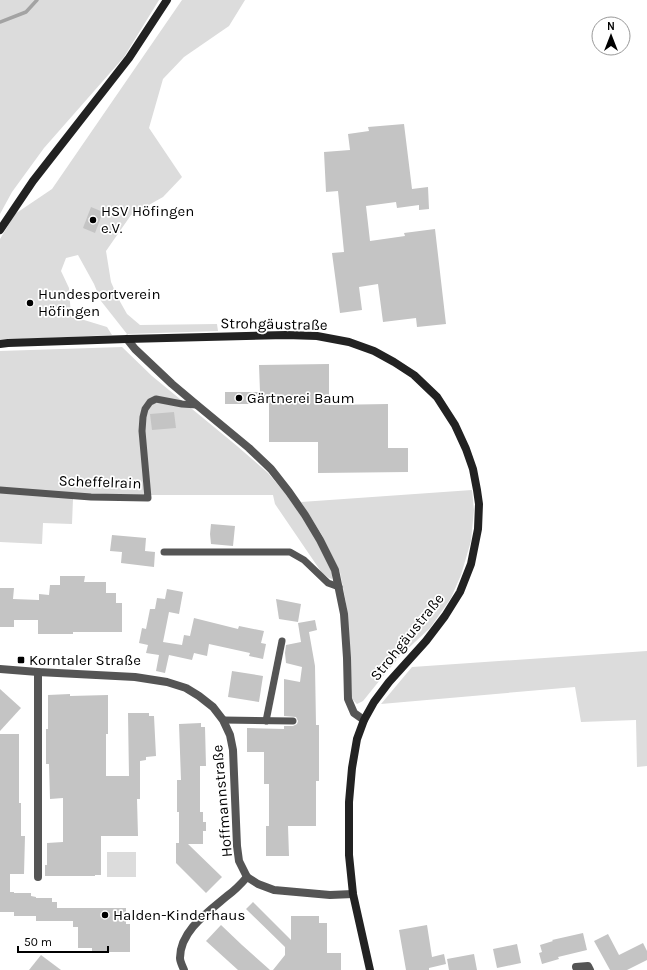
<svg xmlns="http://www.w3.org/2000/svg" width="647" height="970" viewBox="0 0 647 970" font-family="Karla,sans-serif">
<style>
.green{fill:#dcdcdc}
.lines{fill:none;stroke-linecap:round;stroke-linejoin:round}
.stream{stroke:#a3a3a3;stroke-width:3.5}
.building{fill:#c4c4c4}
.service{stroke:#555;stroke-width:7}
.minor{stroke:#555;stroke-width:8}
.secondary{stroke:#222;stroke-width:8}
.poi-dot{fill:#000;stroke:#fff;stroke-width:1.5}
.labels{text-anchor:middle;stroke-width:3.5;stroke-linejoin:round;paint-order:stroke}
.poi-label{font-size:15px;fill:#000;stroke:#fff;text-anchor:start}
.street-label{font-size:15px;fill:#000;stroke:#fff}
</style>
<rect width="100%" height="100%" fill="#fff"/>
<g class="green">
<polygon points="0,0 159,0 124,57 44,148 12,192 0,214"/>
<polygon points="182,0 245,0 229,26 184,57 163,79 149,128 182,177 163,197 131,215 106,251 111,282 118,298 127,314 140,325 217,324 218,331 127,334 101,301 94,284 78,255 66,258 61,271 69,288 71,316 107,327 112,335 0,340 0,239 15,214 52,189"/>
<polygon points="122,347 152,376 237,446 268,473 285,493 317,539 333,574 332,579 329,578 322,573 275,504 273,495 151,495 73,499 72,524 43,523 42,544 0,542 0,351"/>
<polygon points="472,490 474,510 471,541 461,575 451,598 430,628 401,655 384,675 363,701 357,704 352,699 350,657 346,603 340,572 322,535 301,502"/>
<polygon points="647,651 647,766 637,767 636,720 581,722 575,687 381,704 412,667"/>
<rect x="107" y="852" width="29" height="25"/>
</g>
<g class="lines">
<polyline class="stream" points="0,22 26,12 37,0"/>
</g>
<g class="building">
<polygon points="404,124 412,189 428,187 429,209 419,210 419,205 397,208 396,202 366,206 370,241 405,236 404,233 435,229 446,324 417,327 416,318 383,322 378,284 359,287 362,310 340,313 332,253 344,252 338,191 326,192 324,152 350,150 348,134 369,131 368,127"/>
<polygon points="91,207 103,212 95,233 83,228"/>
<polygon points="329,364 329,405 388,404 388,448 408,448 408,472 318,473 318,442 269,442 269,404 225,404 225,392 260,392 259,365"/>
<polygon points="174,412 176,428 152,430 150,414"/>
<polygon points="211,524 235,526 233,546 211,544 210,534"/>
<polygon points="112,535 146,538 145,551 155,552 154,567 121,563 122,552 110,551"/>
<polygon points="60,576 85,576 84,582 106,582 106,593 116,593 116,603 122,603 122,632 73,632 73,634 38,634 38,620 14,620 14,627 0,627 0,588 14,588 13,599 39,600 39,594 49,595 50,585 60,585"/>
<polygon points="167,589 183,592 179,614 169,612 163,642 182,645 184,635 190,636 194,618 238,629 239,626 264,631 261,643 266,644 263,659 249,656 250,653 209,644 207,656 194,653 192,660 169,655 165,673 156,671 159,655 146,653 148,645 139,643 142,628 146,629 150,609 155,609 157,598 165,599"/>
<polygon points="276,599 301,604 298,622 279,619"/>
<polygon points="315,620 317,630 309,632 315,666 316,725 319,725 319,781 316,781 316,826 288,826 289,856 266,856 266,826 269,826 269,784 264,784 264,752 247,752 247,728 284,729 284,726 293,726 297,724 298,721 296,717 284,716 284,679 300,682 302,667 286,663 285,653 286,645 301,642 298,623"/>
<polygon points="232,671 263,676 259,702 228,697"/>
<polygon points="0,689 21,708 0,731"/>
<polygon points="70,694 70,696 108,695 108,734 106,734 106,776 129,776 128,713 149,713 149,716 154,716 156,756 146,757 146,760 140,761 140,799 137,799 138,836 101,836 101,875 95,875 95,876 45,876 45,865 47,865 47,843 63,842 63,798 50,799 49,764 46,764 46,729 48,729 48,695"/>
<polygon points="201,723 201,727 205,727 206,766 200,766 200,812 203,812 203,822 206,822 206,831 203,831 203,844 188,844 222,877 206,893 176,863 176,843 179,843 179,812 177,812 177,780 181,780 179,724"/>
<polygon points="0,734 19,734 19,803 21,803 21,836 25,836 24,874 10,874 10,892 14,892 14,893 31,893 31,896 36,897 36,898 52,898 52,902 57,902 57,908 126,908 126,924 130,924 130,952 92,952 92,948 78,948 78,927 73,927 73,921 36,921 36,916 14,916 14,912 0,912"/>
<polygon points="253,902 291,940 291,916 319,916 319,923 327,923 327,953 341,953 341,970 273,970 285,955 285,947 246,909"/>
<polygon points="221,925 242,945 270,970 238,970 206,941"/>
<polygon points="427,925 432,957 444,954 446,964 429,968 429,970 406,970 399,930"/>
<polygon points="583,933 587,950 558,957 559,959 542,964 539,953 542,952 540,945 553,941 552,940"/>
<polygon points="608,934 619,955 643,943 647,951 647,960 627,970 610,970 594,941"/>
<polygon points="517,944 521,963 497,968 493,949"/>
<polygon points="474,954 477,970 449,970 447,959"/>
<polygon points="41,955 61,970 29,970"/>
</g>
<g class="lines">
<g class="service">
<polyline points="0,490 91,497 148,498 142,431 143,417 145,409 150,402 156,399 182,404 197,405"/>
<polyline points="164,552 290,552 304,560 328,583 339,587"/>
<polyline points="223,720 293,721"/>
<polyline points="266,721 282,641"/>
</g>
<g class="minor">
<polyline points="127,339 135,349 172,384 197,405 249,448 271,469 289,492 305,515 320,540 335,570 344,614 347,658 348,699 354,713 364,720"/>
<polyline points="0,669 38,672 135,677 167,682 186,688 199,696 213,707 223,720 230,735 233,750 237,846 239,861 247,877"/>
<polyline points="38,672 38,877"/>
<polyline points="247,877 258,884 274,890 330,895 353,894"/>
<polyline points="576,967 588,966 590,970"/>
<path d="M184 970C183 967 180 962 180 958 180 931 208 912 227 896 234 891 241 884 247 877"/>
</g>
<g class="secondary">
<polyline points="0,230 33,181 129,58 167,0"/>
<polyline points="0,344 8,343 127,339 286,335 317,336 349,342 374,351 394,362 414,375 437,397 455,425 466,449 473,469 477,490 479,504 478,529 471,564 460,592 445,616 426,641 389,682 374,702 364,720 357,739 352,768 349,802 349,855 353,894 370,970"/>
</g>
</g>
<g class="poi-dot">
<circle cx="93" cy="220" r="4"/>
<circle cx="30" cy="303" r="4"/>
<circle cx="239" cy="398" r="4"/>
<rect x="17" y="656" width="8" height="8" rx="2"/>
<circle cx="105" cy="915" r="4"/>
</g>
<g class="labels">
<g class="poi-label">
<text x="101" y="216">HSV Höfingen<tspan x="101" dy="17">e.V.</tspan></text>
<text x="38" y="299">Hundesportverein<tspan x="38" dy="17">Höfingen</tspan></text>
<text x="247" y="403">Gärtnerei Baum</text>
<text x="29" y="665">Korntaler Straße</text>
<text x="113" y="920">Halden-Kinderhaus</text>
</g>
<g class="street-label">
<text transform="translate(274 324) rotate(1)" y="5">Strohgäustraße</text>
<text transform="translate(100 482) rotate(2)" y="5">Scheffelrain</text>
<text transform="translate(407 637) rotate(-51)" y="5">Strohgäustraße</text>
<text transform="translate(222 801) rotate(-95)" y="5">Hoffmannstraße</text>
</g>
</g>
<g transform="translate(611 36)"><circle r="19" fill="#ffffff" stroke="#999999"/>
<path d="M0-3L7 15L0 10L-7 15Z" fill="#000000"/>
<text y="-6" font-size="11" font-weight="bold" text-anchor="middle" fill="#000000">N</text>
</g>
<path d="M18 946v6h90v-6" fill="none" stroke="#000000" stroke-width="2"/>
<text x="24" y="946" font-size="12" fill="#000000" stroke="#ffffff" stroke-width="3" paint-order="stroke">50 m</text>
</svg>
